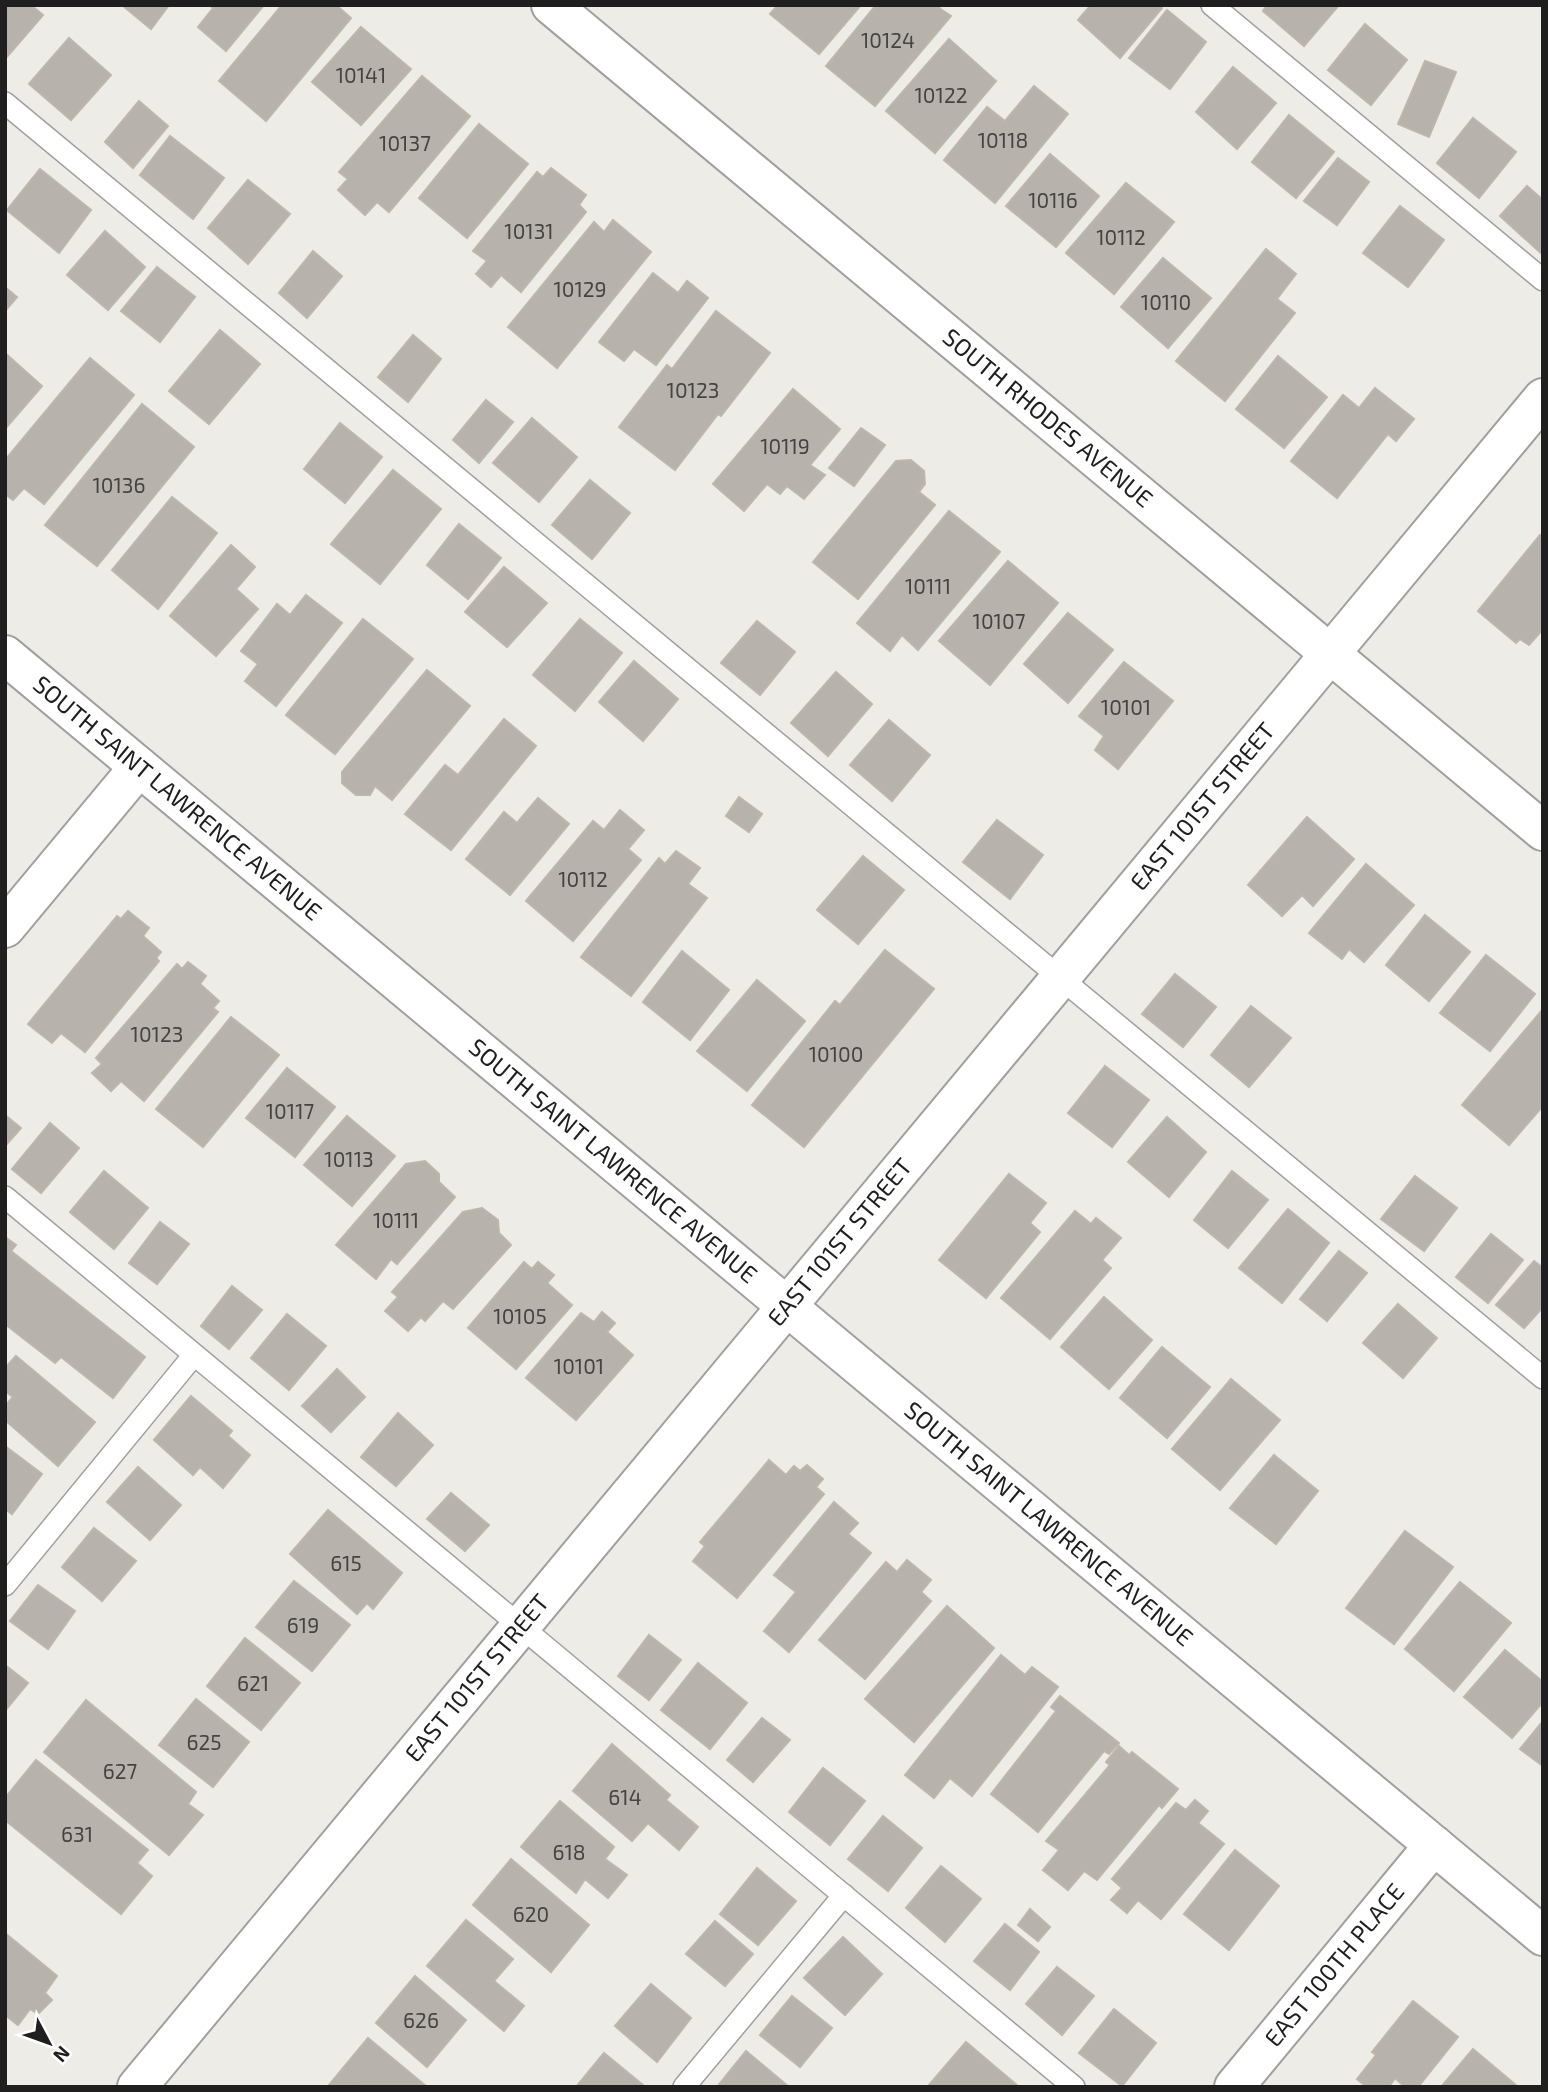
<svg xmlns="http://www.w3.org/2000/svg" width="1548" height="2092" viewBox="0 0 1548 2092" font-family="'Exo 2',sans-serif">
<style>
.building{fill:#b7b2ac;stroke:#beb5ab;stroke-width:2}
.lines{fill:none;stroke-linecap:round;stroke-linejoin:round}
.service-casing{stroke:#a0a0a0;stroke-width:24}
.minor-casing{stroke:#a0a0a0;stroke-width:42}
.service{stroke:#fff;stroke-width:21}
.minor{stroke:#fff;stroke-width:38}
.labels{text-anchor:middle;stroke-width:6;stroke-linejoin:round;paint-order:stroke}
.number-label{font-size:21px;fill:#454442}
.street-label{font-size:24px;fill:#1f1f1f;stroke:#fff}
</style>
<rect width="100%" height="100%" fill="#eeece6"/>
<g class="building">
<polygon points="5,5 31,5 43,15 5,59"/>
<polygon points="122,5 169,5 151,29"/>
<polygon points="210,5 264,5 226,51 198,27 213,8"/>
<polygon points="282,5 336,5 351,18 266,121 219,81"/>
<polygon points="778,5 861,5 819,54 770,14"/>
<polygon points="876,5 941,5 939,8 951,16 875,106 826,66"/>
<polygon points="1091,5 1159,5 1162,8 1120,58 1078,20"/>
<polygon points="1267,5 1339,5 1304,46 1263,11"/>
<polygon points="1167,10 1206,42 1170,89 1129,58"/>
<polygon points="1365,24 1407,60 1371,105 1328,70"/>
<polygon points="361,27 411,69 361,125 312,82"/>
<polygon points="69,38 111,75 71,120 29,84"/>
<polygon points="949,39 996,81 935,153 886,111"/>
<polygon points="1425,61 1456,72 1429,137 1398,124"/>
<polygon points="1233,67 1276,103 1237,149 1196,112"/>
<polygon points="422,76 470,116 389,212 377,202 365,215 338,190 348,179 339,172"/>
<polygon points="1034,86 1068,114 995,203 944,160 987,107 1005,121"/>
<polygon points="139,101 168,126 133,168 105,142"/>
<polygon points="1289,115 1334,152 1296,198 1252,162"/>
<polygon points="1473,118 1516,152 1479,198 1437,163"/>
<polygon points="479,124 528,164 467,238 419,198"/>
<polygon points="170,136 224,178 193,219 140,175"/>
<polygon points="1050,154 1099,196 1056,247 1006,206"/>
<polygon points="1338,158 1369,182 1337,225 1304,201"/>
<polygon points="551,168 586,195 579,205 586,212 521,292 501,275 491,287 476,274 487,261 473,251 537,172 543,177"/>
<polygon points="40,169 91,210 59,253 7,210"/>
<polygon points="248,180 290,214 248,264 208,228"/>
<polygon points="1126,183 1174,222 1114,294 1066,253"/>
<polygon points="1527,186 1543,200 1543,255 1500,216"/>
<polygon points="1400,206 1444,240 1408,287 1363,253"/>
<polygon points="613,220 651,252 557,368 508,327 594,222 604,232"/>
<polygon points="105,231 145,267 108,310 67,275"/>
<polygon points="1266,249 1296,274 1277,299 1295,313 1225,401 1176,361"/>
<polygon points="313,251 342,276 307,318 279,293"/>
<polygon points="1163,258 1211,298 1168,348 1121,307"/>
<polygon points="157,267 195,297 160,342 121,311"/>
<polygon points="653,273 678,293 687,281 708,298 656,365 634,349 624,361 599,342"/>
<polygon points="5,287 17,297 5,311"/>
<polygon points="716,311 770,353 721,416 718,414 675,470 619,427 667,365 672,369"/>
<polygon points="220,330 260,364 209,424 169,391"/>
<polygon points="413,335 441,359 408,402 378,377"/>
<polygon points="5,353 42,386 5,429"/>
<polygon points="1278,356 1327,397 1284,448 1236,409"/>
<polygon points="90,358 134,395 44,504 24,488 13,500 5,494 5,460"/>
<polygon points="1375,388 1414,419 1396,441 1388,434 1337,498 1291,461 1343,395 1359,408"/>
<polygon points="793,389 840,429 810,465 825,475 804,499 787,486 780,494 767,484 744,511 713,484"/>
<polygon points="486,400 513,422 479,463 453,440"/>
<polygon points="142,404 194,447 97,566 45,525"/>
<polygon points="532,418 577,457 539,502 493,463"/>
<polygon points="340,423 382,457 345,503 304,469"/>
<polygon points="861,428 885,445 854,486 829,468"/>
<polygon points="911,460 924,471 925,484 919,492 935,505 858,599 813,562 896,461"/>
<polygon points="393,470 441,509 380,584 331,544"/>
<polygon points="590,480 630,513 592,559 552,525"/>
<polygon points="172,497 217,533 158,609 112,570"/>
<polygon points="949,511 1000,552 918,650 902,635 890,651 857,623"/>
<polygon points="459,524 501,558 468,599 427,565"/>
<polygon points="1540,535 1543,538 1543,629 1529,645 1520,639 1516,643 1478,611"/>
<polygon points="231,545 255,567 236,589 258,609 216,656 170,616"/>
<polygon points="1008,561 1058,603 990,685 939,641"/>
<polygon points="504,567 547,603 507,647 465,612"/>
<polygon points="306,595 342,623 276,706 245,681 258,664 241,651 277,604 290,615"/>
<polygon points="1068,613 1113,650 1068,703 1024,664"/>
<polygon points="363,619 413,659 335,754 286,715"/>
<polygon points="580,619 622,653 575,711 533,675"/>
<polygon points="757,621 795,652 760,695 721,663"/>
<polygon points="634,661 678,699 643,741 599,702"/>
<polygon points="1124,662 1173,701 1118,769 1095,750 1104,736 1079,716"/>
<polygon points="427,670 470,706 392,800 375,786 370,795 356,795 342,783 342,772"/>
<polygon points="836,672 872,704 828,756 791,723"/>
<polygon points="504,719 536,746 451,850 405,814 445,765 458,775"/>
<polygon points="889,720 930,755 892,801 850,765"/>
<polygon points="739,797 762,814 749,832 726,816"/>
<polygon points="538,798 569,824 510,895 466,859 504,812 517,823"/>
<polygon points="620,810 644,830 628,849 641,860 573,941 526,901 593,821 604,830"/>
<polygon points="1307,817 1354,859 1313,906 1302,895 1282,916 1248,885"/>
<polygon points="997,820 1043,855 1010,899 963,862"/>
<polygon points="676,851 700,868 688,884 707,898 631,996 581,957 659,858 665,864"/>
<polygon points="863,856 904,890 858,944 817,910"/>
<polygon points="1366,864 1414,905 1364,962 1349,949 1342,959 1309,933"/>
<polygon points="128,911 149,928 143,936 161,952 156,958 159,961 85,1052 61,1033 52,1043 28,1024 117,916 121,919"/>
<polygon points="1425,915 1470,952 1429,1001 1386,965"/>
<polygon points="885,950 934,989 804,1147 752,1105 835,1001 840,1005"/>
<polygon points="682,951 729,990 690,1040 643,1002"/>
<polygon points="1486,955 1535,994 1490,1051 1440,1013"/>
<polygon points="188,962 206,976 200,984 219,1001 213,1008 218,1012 144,1101 121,1081 111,1091 92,1073 102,1064 96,1058 177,964 182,969"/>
<polygon points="1175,974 1216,1007 1183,1047 1142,1014"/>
<polygon points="757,980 805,1021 747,1091 697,1051"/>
<polygon points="1251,1006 1291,1038 1249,1087 1211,1055"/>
<polygon points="1543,1009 1543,1106 1509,1145 1462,1105"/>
<polygon points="231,1017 279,1055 203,1147 156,1109"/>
<polygon points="1105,1066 1149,1100 1112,1147 1068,1113"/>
<polygon points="287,1068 335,1107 295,1157 246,1118"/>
<polygon points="5,1115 21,1128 5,1146"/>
<polygon points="347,1116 395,1156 352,1206 304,1165"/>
<polygon points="1167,1117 1206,1152 1169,1197 1128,1162"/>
<polygon points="50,1123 79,1148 41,1193 12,1169"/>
<polygon points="425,1161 439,1174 439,1182 455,1197 397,1264 391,1259 376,1279 336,1245 406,1164"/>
<polygon points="104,1171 148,1208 114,1249 70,1212"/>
<polygon points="1232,1171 1268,1200 1228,1248 1194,1220"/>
<polygon points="1009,1174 1046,1203 1030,1223 1040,1232 986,1298 939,1260"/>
<polygon points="1415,1176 1457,1208 1424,1251 1381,1219"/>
<polygon points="482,1208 498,1220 499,1233 511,1245 453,1309 443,1301 425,1321 421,1317 408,1331 385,1311 398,1297 392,1292 463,1212"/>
<polygon points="1288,1209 1329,1243 1282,1303 1239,1268"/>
<polygon points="1075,1211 1091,1224 1096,1218 1121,1238 1102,1260 1111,1268 1050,1339 1001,1298"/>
<polygon points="160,1222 189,1244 157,1284 129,1263"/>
<polygon points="1491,1234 1523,1260 1488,1303 1456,1277"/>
<polygon points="5,1237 16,1245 11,1251 145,1357 113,1398 61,1357 55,1363 5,1324"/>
<polygon points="1339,1251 1367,1273 1327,1321 1300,1299"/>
<polygon points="1534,1261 1543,1268 1543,1307 1524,1328 1496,1305"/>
<polygon points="524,1262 532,1269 538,1262 554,1275 547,1283 572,1305 516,1369 468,1328"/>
<polygon points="232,1286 262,1310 229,1349 201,1326"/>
<polygon points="1104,1297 1152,1340 1109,1389 1061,1347"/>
<polygon points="1398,1304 1437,1338 1403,1378 1363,1343"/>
<polygon points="602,1312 615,1323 607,1332 633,1355 576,1420 526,1378 581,1313 594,1322"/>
<polygon points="287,1314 326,1346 289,1390 251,1358"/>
<polygon points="1162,1347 1210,1387 1167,1438 1120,1398"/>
<polygon points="16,1356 95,1422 58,1466 5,1420 5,1406 13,1397 5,1391 5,1368"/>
<polygon points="337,1369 365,1397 331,1432 302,1406"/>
<polygon points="1231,1379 1280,1420 1220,1490 1172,1449"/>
<polygon points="191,1396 232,1431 228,1436 250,1455 223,1488 200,1467 193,1475 154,1440"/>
<polygon points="398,1413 433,1445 396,1486 361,1457"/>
<polygon points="5,1446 42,1474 12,1514 5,1509"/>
<polygon points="1274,1455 1318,1491 1276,1544 1230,1508"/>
<polygon points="769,1460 786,1475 794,1466 800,1471 807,1465 823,1479 816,1487 824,1494 737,1598 693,1561 705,1546 700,1542"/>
<polygon points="138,1467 181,1505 150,1540 107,1502"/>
<polygon points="451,1493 489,1525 465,1551 427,1519"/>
<polygon points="834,1502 858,1523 848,1534 871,1553 789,1652 764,1631 796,1592 774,1575"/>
<polygon points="328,1510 402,1573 373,1609 367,1603 357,1614 290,1554"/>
<polygon points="94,1528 136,1561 102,1601 62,1567"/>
<polygon points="1405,1531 1453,1567 1394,1644 1346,1608"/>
<polygon points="907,1560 931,1580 921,1592 931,1601 865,1679 819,1640 886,1562 897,1572"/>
<polygon points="294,1581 350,1625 312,1671 256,1627"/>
<polygon points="1460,1582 1511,1623 1454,1691 1405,1649"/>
<polygon points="38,1585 75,1611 48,1649 10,1621"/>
<polygon points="947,1606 994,1648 914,1742 865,1699"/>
<polygon points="649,1635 681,1660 649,1700 618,1676"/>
<polygon points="245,1638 300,1683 261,1730 207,1686"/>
<polygon points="1505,1650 1543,1682 1543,1702 1512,1738 1464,1697"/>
<polygon points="1001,1655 1025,1675 1032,1667 1058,1687 972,1796 950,1778 934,1798 905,1775"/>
<polygon points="698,1663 747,1703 710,1749 661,1710"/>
<polygon points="5,1665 28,1683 5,1711"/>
<polygon points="1060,1696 1119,1743 1109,1754 1104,1751 1038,1832 991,1794 1056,1711 1051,1707"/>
<polygon points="196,1699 249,1742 213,1787 159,1745"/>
<polygon points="86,1700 196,1792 188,1804 203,1815 169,1855 44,1752"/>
<polygon points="762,1718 790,1740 753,1782 727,1760"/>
<polygon points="1543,1721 1543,1766 1520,1749"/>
<polygon points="612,1744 670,1795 666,1800 698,1827 679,1850 648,1823 632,1841 573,1791"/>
<polygon points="1119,1746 1129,1755 1132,1752 1178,1789 1162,1808 1159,1805 1097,1880 1084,1871 1068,1890 1043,1870 1059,1850 1046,1841 1110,1765 1106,1762"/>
<polygon points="36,1760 148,1850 137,1863 152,1876 121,1914 5,1820 5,1798"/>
<polygon points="823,1768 865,1801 830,1845 789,1812"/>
<polygon points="1195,1800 1208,1811 1198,1823 1224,1844 1161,1919 1138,1900 1127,1913 1111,1900 1122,1888 1112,1879 1176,1803 1186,1810"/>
<polygon points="560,1801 614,1847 605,1859 627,1875 608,1898 585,1879 576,1893 521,1847"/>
<polygon points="883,1816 922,1848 888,1891 848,1859"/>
<polygon points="1235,1850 1279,1886 1229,1950 1184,1914"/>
<polygon points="511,1859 589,1925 551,1972 473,1905"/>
<polygon points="941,1866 981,1899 945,1942 906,1908"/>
<polygon points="757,1868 796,1901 758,1945 720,1914"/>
<polygon points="1030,1909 1050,1927 1038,1941 1018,1925"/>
<polygon points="466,1920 513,1959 494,1981 524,2006 504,2031 427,1966"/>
<polygon points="715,1921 753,1954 725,1986 686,1954"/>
<polygon points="1005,1924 1039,1952 1010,1990 974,1961"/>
<polygon points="5,1933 57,1976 45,1993 52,2000 38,2014 30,2009 18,2025 5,2015"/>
<polygon points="843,1937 882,1974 845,2015 804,1978"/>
<polygon points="1057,1967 1094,1996 1062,2035 1026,2004"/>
<polygon points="415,1976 466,2020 427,2067 376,2023"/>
<polygon points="651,1984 691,2018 657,2062 615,2026"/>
<polygon points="792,1996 832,2028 800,2067 760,2035"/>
<polygon points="1413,2001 1458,2037 1418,2087 1405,2087 1395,2078 1389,2087 1367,2087 1357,2079 1376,2055 1372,2052"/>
<polygon points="1114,2009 1156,2043 1122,2086 1079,2053"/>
<polygon points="368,2038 427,2087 329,2085"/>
<polygon points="966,2042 1019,2087 931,2087 929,2085"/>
<polygon points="1473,2049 1517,2086 1516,2087 1441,2087"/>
<polygon points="746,2051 789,2087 717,2087"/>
<polygon points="604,2053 643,2085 642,2087 576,2087"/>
</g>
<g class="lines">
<g class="service-casing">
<g id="service">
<polyline points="1212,5 1543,280"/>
<polyline points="5,103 1543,1378"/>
<polyline points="5,1197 1074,2087"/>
<polyline points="5,1585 194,1355"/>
<polyline points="684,2087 844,1895"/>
</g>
</g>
<g class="minor-casing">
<g id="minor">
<path id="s1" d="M551 5 1543 831"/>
<path id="s2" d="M5 655 1543 1936"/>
<polyline points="5,928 139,767"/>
<path id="s3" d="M137 2087 1543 398"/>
<path id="s4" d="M1234 2087 1434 1845"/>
</g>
</g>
<use href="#service" class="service"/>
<use href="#minor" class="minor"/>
</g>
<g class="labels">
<g class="number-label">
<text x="888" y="48">10124</text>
<text x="361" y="83">10141</text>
<text x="941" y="103">10122</text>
<text x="1003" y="148">10118</text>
<text x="405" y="151">10137</text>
<text x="1053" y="208">10116</text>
<text x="529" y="239">10131</text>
<text x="1121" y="245">10112</text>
<text x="580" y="297">10129</text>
<text x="1166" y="310">10110</text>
<text x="693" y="398">10123</text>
<text x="785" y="454">10119</text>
<text x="119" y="493">10136</text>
<text x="928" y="594">10111</text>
<text x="999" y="629">10107</text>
<text x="1126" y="715">10101</text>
<text x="583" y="887">10112</text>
<text x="157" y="1042">10123</text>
<text x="836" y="1062">10100</text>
<text x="290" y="1119">10117</text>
<text x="349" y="1167">10113</text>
<text x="396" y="1228">10111</text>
<text x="520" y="1324">10105</text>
<text x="579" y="1374">10101</text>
<text x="346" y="1571">615</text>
<text x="303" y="1633">619</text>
<text x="253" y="1691">621</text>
<text x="204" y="1750">625</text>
<text x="120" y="1779">627</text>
<text x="625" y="1805">614</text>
<text x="77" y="1842">631</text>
<text x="569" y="1860">618</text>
<text x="531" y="1922">620</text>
<text x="421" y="2028">626</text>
</g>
<g class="street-label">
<text dy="8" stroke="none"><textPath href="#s1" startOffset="646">SOUTH RHODES AVENUE</textPath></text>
<text dy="8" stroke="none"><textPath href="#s2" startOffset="224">SOUTH SAINT LAWRENCE AVENUE</textPath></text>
<text dy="8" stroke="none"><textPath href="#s3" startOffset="1666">EAST 101ST STREET</textPath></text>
<text dy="8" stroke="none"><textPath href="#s2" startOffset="791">SOUTH SAINT LAWRENCE AVENUE</textPath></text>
<text dy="8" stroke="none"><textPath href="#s3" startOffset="1099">EAST 101ST STREET</textPath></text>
<text dy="8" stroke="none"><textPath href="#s2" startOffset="1358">SOUTH SAINT LAWRENCE AVENUE</textPath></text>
<text dy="8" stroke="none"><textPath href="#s3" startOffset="532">EAST 101ST STREET</textPath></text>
<text dy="8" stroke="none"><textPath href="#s4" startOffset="158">EAST 100TH PLACE</textPath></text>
</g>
</g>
<rect width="1548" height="2092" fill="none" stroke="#1f1f1f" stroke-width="14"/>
<g transform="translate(49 2043) rotate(131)" stroke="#ffffff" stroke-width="5" paint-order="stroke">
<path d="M0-5L12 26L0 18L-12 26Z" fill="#1f1f1f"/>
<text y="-10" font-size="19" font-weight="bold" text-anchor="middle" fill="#1f1f1f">N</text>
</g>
</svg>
